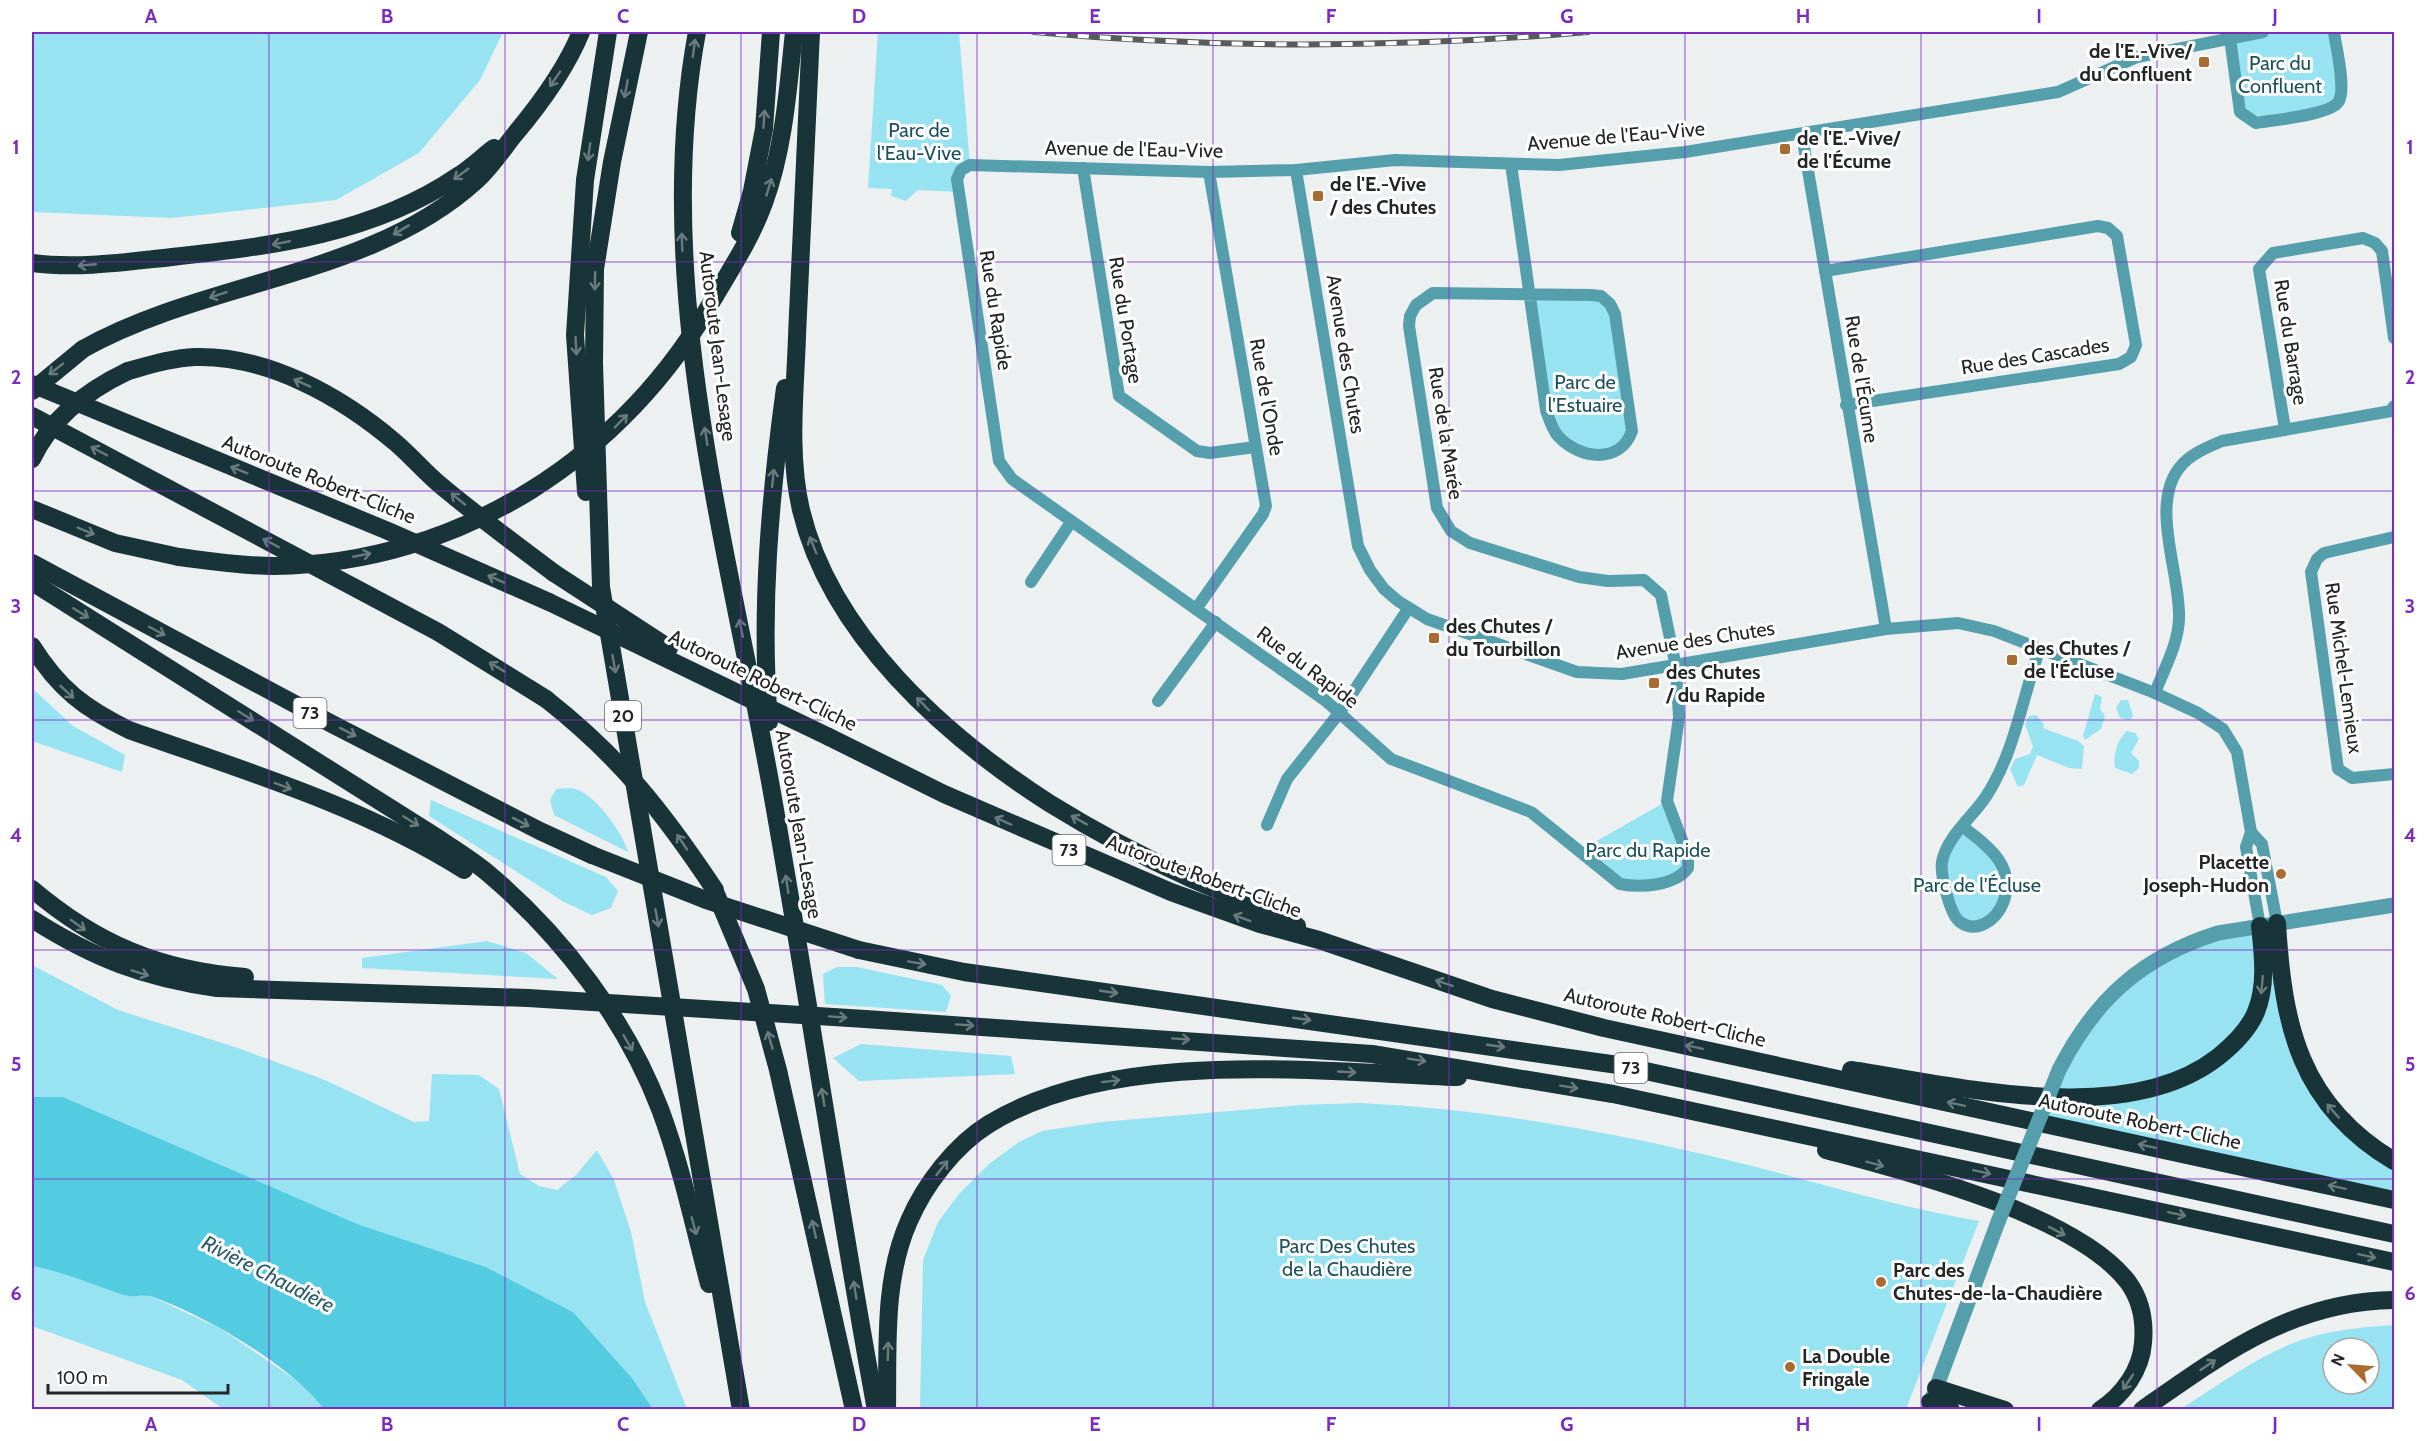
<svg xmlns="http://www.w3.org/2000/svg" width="2426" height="1441" viewBox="0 0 2426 1441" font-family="Cabin,sans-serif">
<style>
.green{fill:#98e3f2;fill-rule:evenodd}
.water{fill:#53cbe1}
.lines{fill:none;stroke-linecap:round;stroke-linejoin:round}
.minor{stroke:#559fad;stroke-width:12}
.tertiary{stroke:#559fad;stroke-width:15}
.motorway{stroke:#193439;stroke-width:18}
.rail-casing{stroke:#585b5b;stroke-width:6}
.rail{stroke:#fff;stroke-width:4;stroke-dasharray:11;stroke-linecap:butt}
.tertiary-bridge{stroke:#559fad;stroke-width:15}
.motorway-bridge{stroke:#193439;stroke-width:18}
.oneway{stroke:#6a7b7e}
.grid{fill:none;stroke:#7b2cbf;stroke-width:1.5;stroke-opacity:0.55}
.poi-dot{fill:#a96b30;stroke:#fff;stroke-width:2}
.labels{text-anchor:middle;stroke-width:6;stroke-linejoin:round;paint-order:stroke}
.shield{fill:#fff;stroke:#666767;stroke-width:1.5}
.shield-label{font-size:18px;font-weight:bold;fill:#242626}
.poi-label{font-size:20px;font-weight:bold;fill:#242626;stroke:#fff;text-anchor:start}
.park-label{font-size:20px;fill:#1e515b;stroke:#fff}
.street-label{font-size:20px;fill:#242626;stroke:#fff}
.water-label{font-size:21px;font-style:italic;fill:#2c5e67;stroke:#fff}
.neatline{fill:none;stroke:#7b2cbf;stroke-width:2}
.grid-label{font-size:20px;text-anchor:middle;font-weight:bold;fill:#7b2cbf}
</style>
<rect width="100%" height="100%" fill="#ecf0f0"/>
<g class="green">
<polygon points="32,32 503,32 480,80 419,153 336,200 172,218 32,212"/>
<polygon points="878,32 959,32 970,165 961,170 959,192 918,190 906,201 891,196 892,189 868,188"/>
<polygon points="2263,32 2334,32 2341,87 2331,110 2247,118 2230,38"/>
<polygon points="1531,295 1591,295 1610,304 1632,431 1620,451 1585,452 1551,425"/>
<polygon points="32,688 73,726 125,755 122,772 32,741"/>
<polygon points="2095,694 2102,697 2100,709 2105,716 2101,729 2085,740 2083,736"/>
<polygon points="2121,700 2128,700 2133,716 2130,720 2120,718 2116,708"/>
<polygon points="2036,715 2044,724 2043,728 2078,741 2084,746 2082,769 2069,768 2037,755 2024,785 2018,787 2010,769 2015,759 2030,754 2033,747 2025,724 2029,716"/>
<path d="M2127 731 2135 733 2139 739 2131 753 2139 761V768L2132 774 2115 768C2113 755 2117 740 2127 731Z"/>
<path d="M556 789C562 789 570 787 575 789 595 794 623 833 628 852L554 815 550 800Z"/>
<polygon points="431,800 606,877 618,891 611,908 592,915 564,902 429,816"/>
<polygon points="1667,801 1688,856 1682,876 1631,886 1579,851"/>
<path d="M1963 827 2008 879 1992 920 1960 922C1945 883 1934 863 1963 827Z"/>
<polygon points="2260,926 2310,1078 2394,1161 2394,1200 2037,1123 2090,1018 2165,954"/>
<polygon points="487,941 526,953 558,979 362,968 362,958"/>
<polygon points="32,965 118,1010 238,1048 325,1080 414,1122 429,1121 432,1074 479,1075 499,1089 520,1174 539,1186 557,1190 576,1175 597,1150 614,1180 631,1232 645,1302 687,1409 653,1409 632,1378 573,1312 486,1267 357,1225 63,1097 32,1097"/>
<polygon points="837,967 857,967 942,985 951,996 946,1012 825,1004 823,974"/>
<polygon points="861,1044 1011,1056 1015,1074 859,1081 833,1058"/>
<path d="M1360 1103C1487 1109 1612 1132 1736 1162 1817 1182 1896 1207 1979 1221L1906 1409H920L923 1260 938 1222 959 1194 989 1164 1019 1142 1042 1131 1101 1122 1301 1105Z"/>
<polygon points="32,1266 67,1273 126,1296 148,1295 221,1329 309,1389 324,1409 223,1409 182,1380 32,1326"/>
<path d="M2394 1325V1409H2181C2222 1383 2264 1351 2311 1337 2338 1329 2367 1327 2394 1325ZM2333 1348H2369V1384H2333Z"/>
</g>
<path class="water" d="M32 1097H63L357 1224 486 1267 573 1312 632 1378 653 1409H324C291 1365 203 1314 150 1296 141 1294 131 1298 123 1295 92 1284 64 1272 32 1266Z"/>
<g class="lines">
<g class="minor">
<path d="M2230 38 2240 112 2256 123C2273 120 2332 115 2339 101 2346 87 2336 47 2334 32"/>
<polyline points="1802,135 1886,629"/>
<path d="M1511 164 1546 410C1549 419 1552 429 1558 436 1579 459 1620 465 1632 431L1615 314 1610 304 1601 296 1591 295 1433 293 1416 305 1410 316 1409 326 1437 508 1451 531 1470 543 1579 577 1608 581 1644 580 1661 595 1676 667 1679 717 1667 801 1688 856V868C1675 886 1641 888 1620 884L1531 812 1391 759 1326 701 1012 479 999 461 957 179 961 170 970 165 1209 172 1296 170 1395 160 1559 165 1685 152 2058 92 2137 57 2263 32"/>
<polyline points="1083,168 1119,396 1197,451 1210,453 1255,447"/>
<polyline points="1296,170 1358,546 1370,570 1384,589 1398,601 1427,619 1577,672 1622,674 1886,629 1958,623 1994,631 2155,693 2198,713 2223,729 2237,752 2251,832 2246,847 2260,926"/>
<polyline points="1825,271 2098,226 2108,228 2117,236 2136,345 2131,357 2119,364 1846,405"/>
<polyline points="2285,429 2259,269 2273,253 2363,238 2375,243 2382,251 2394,338"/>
<polyline points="2394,537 2324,553 2317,559 2311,572 2338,769 2352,778 2394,774"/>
<polyline points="1031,582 1071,522"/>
<polyline points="1196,609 1263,514 1266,506 1209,172"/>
<path d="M2155 693C2164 669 2178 645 2179 619 2181 574 2149 505 2180 467 2190 454 2208 447 2222 441L2391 411 2394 406"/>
<polyline points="1158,701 1216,622"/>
<polyline points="1267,825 1287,779 1340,712 1408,609"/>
<path d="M1963 827C1989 847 2017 867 2003 903 1996 920 1977 934 1960 922 1950 915 1940 874 1942 862 1946 838 1972 817 1985 798 2015 753 2022 698 2040 648"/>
<polyline points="2251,832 2262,844 2277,923"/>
</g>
<g class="tertiary">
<path d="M2059 1070C2095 999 2142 957 2218 933L2394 905"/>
<polyline points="1932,1399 1998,1222"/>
</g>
<g class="motorway">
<polyline points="639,32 612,162 595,269 594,363 601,587 741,1410"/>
<path d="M697 32C651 280 727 543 771 787 808 994 838 1203 876 1410"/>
<path d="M811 32C806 133 801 235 797 337 795 394 788 454 801 510 831 635 945 736 1049 803 1094 831 1143 857 1192 879 1226 894 1264 907 1297 926"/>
<polyline points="740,233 752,191 764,129 771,32"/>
<path d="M32 263C79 269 125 262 172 257 272 246 373 234 458 176 471 168 482 157 494 148"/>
<path d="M715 296C733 266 752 236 764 203 784 148 788 89 794 32"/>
<path d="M83 349C205 280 372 277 477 180 491 167 503 149 515 134 541 103 566 69 581 32"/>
<path d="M128 371C150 365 172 358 195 357 268 355 342 397 396 443 411 456 424 471 439 484 476 515 515 544 554 573"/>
<polyline points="32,384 388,531 549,602"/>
<polyline points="32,416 438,632 546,699"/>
<polyline points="586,492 575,335 585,180 608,32"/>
<polyline points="32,509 115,543 179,557"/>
<polyline points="32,563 332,724 540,831 592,855"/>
<path d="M32 582 438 838C455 850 474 861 490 875 562 936 626 1020 660 1109 681 1165 694 1226 709 1284"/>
<path d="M32 646C59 689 84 708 129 730 242 770 363 806 464 870"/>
<path d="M769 722C760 610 770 498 785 388"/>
<polyline points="829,737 944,794 1171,892 1260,924 1319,940 1492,999 1604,1028 2394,1200"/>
<path d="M32 889C97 944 159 970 245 977"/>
<polyline points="716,894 756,989 778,1070 854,1410"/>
<path d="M32 919C93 958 144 978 217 988L528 998"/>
<path d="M2277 923C2283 1026 2300 1105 2394 1161"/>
<polyline points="859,950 964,972 1618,1065 2394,1234"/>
<polyline points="865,1019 1372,1054 1613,1094 2394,1262"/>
<path d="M1851 1070C1959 1086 2126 1129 2218 1057 2233 1045 2249 1029 2256 1012 2267 985 2263 954 2260 926"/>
<path d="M1826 1150C1907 1172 2076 1214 2128 1282 2141 1300 2145 1321 2143 1343 2141 1370 2123 1395 2100 1410"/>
<polyline points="1936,1388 2005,1410"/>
<polyline points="1930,1402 1951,1410"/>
<path d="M887 1410C888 1348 883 1279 909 1221 925 1184 955 1145 989 1124 1114 1047 1317 1072 1458 1077"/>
<path d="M2142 1410C2222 1354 2293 1301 2394 1300"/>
</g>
<g class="rail-casing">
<path id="rail" d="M1034 32C1218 49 1404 48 1588 32"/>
</g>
<use href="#rail" class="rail"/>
<polyline class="tertiary-bridge" points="1998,1222 2059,1070"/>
<g class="motorway-bridge">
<polyline points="32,391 83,349"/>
<path d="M32 459C51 418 88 390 128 371"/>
<path d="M179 557C210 561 242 566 274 566 460 564 626 456 715 296"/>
<polyline points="554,573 669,648"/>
<polyline points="549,602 829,737"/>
<path d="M546 699C621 758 663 812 715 890"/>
<polyline points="592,855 706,900 859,950"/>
<polyline points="528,998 865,1019"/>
</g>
</g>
<defs><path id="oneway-shaft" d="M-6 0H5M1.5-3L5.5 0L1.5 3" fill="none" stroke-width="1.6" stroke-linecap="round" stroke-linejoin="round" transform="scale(1.5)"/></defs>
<g class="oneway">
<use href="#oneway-shaft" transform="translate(694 48) rotate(-82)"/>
<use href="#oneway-shaft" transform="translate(555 79) rotate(125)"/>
<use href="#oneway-shaft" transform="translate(626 89) rotate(101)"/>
<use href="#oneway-shaft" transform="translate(764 119) rotate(-86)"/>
<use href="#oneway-shaft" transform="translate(589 152) rotate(98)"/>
<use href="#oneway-shaft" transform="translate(461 174) rotate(144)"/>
<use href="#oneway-shaft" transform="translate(769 187) rotate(-73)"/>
<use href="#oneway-shaft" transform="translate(401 230) rotate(149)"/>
<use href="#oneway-shaft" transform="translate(682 242) rotate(-92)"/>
<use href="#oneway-shaft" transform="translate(281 243) rotate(169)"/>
<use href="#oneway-shaft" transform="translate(87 265) rotate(175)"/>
<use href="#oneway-shaft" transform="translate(595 281) rotate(91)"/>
<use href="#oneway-shaft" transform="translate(218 295) rotate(162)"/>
<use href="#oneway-shaft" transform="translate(576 346) rotate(87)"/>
<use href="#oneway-shaft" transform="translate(56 369) rotate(142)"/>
<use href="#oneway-shaft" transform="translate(302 383) rotate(-156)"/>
<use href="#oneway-shaft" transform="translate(621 421) rotate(-46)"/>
<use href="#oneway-shaft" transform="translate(706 436) rotate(-99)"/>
<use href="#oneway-shaft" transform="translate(99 451) rotate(-152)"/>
<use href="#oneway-shaft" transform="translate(239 470) rotate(-158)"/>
<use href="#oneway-shaft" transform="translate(773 478) rotate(-84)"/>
<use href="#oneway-shaft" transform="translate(458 499) rotate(-141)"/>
<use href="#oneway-shaft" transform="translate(86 531) rotate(22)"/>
<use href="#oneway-shaft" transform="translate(271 543) rotate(-152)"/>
<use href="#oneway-shaft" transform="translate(813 545) rotate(-112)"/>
<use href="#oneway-shaft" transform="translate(362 555) rotate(-11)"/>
<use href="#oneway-shaft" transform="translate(496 579) rotate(-156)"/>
<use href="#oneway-shaft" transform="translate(81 613) rotate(32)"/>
<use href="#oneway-shaft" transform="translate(741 628) rotate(-101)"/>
<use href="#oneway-shaft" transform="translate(157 631) rotate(28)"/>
<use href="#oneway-shaft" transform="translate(614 664) rotate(80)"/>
<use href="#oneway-shaft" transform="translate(497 667) rotate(-149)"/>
<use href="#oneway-shaft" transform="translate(67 692) rotate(43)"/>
<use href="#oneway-shaft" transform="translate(923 704) rotate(-134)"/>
<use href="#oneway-shaft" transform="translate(246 716) rotate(32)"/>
<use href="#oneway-shaft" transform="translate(348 732) rotate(27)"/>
<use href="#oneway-shaft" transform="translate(283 786) rotate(20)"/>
<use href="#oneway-shaft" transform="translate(1079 820) rotate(-151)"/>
<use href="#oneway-shaft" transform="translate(411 821) rotate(32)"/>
<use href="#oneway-shaft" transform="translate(1003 821) rotate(-156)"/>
<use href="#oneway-shaft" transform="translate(521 822) rotate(27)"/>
<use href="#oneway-shaft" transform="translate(682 842) rotate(-124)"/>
<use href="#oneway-shaft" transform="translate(787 884) rotate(-99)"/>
<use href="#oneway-shaft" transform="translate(657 918) rotate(80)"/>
<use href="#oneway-shaft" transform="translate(1242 918) rotate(-160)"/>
<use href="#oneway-shaft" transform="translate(78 925) rotate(35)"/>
<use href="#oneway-shaft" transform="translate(917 963) rotate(10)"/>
<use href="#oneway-shaft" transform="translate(140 973) rotate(17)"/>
<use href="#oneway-shaft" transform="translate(1444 983) rotate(-161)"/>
<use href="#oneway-shaft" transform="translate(2262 985) rotate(95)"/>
<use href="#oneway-shaft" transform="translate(1109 992) rotate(8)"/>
<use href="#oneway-shaft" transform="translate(838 1017) rotate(4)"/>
<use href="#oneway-shaft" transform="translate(1302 1019) rotate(8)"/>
<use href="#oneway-shaft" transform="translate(965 1025) rotate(4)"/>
<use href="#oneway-shaft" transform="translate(1181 1039) rotate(4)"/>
<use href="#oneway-shaft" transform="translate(770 1040) rotate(-106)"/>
<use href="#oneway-shaft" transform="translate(628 1043) rotate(60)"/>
<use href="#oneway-shaft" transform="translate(1496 1046) rotate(8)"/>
<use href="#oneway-shaft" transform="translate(1694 1047) rotate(-168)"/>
<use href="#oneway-shaft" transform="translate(1417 1060) rotate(9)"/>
<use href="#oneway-shaft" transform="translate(1347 1072) rotate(3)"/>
<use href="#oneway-shaft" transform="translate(1111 1081) rotate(-7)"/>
<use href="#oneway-shaft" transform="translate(1569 1087) rotate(9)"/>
<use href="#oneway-shaft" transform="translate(823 1097) rotate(-99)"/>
<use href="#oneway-shaft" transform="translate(1956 1104) rotate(-168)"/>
<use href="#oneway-shaft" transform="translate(2333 1111) rotate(-131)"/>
<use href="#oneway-shaft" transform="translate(2147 1146) rotate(-168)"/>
<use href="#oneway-shaft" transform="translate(1875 1164) rotate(15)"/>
<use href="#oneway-shaft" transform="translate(942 1168) rotate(-52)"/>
<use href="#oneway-shaft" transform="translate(1982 1172) rotate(12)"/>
<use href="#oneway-shaft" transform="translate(2337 1187) rotate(-168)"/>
<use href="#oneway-shaft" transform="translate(2177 1214) rotate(12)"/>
<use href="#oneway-shaft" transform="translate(694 1226) rotate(75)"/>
<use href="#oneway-shaft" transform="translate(814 1229) rotate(-103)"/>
<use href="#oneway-shaft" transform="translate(2057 1231) rotate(27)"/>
<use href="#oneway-shaft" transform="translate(2367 1256) rotate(12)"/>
<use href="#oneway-shaft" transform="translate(855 1290) rotate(-99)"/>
<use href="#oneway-shaft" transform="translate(888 1351) rotate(-89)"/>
<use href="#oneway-shaft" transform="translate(2208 1365) rotate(-34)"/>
<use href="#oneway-shaft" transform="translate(2128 1382) rotate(124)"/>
</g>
<path class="grid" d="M269 32V1410M505 32V1410M741 32V1410M977 32V1410M1213 32V1410M1449 32V1410M1685 32V1410M1921 32V1410M2157 32V1410M32 262H2394M32 491H2394M32 720H2394M32 950H2394M32 1179H2394"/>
<g class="poi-dot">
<rect x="2198" y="56" width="12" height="12" rx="3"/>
<rect x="1779" y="143" width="12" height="12" rx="3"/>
<rect x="1312" y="190" width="12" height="12" rx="3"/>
<rect x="1428" y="632" width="12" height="12" rx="3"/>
<rect x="2006" y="654" width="12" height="12" rx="3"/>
<rect x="1648" y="677" width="12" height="12" rx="3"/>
<circle cx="2281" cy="874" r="6"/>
<circle cx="1881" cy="1282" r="6"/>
<circle cx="1790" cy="1367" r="6"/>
</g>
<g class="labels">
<g class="shield">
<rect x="293.5" y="698" width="33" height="30" rx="4.5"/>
<rect x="605" y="701" width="36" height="30" rx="4.5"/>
<rect x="1052.5" y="835" width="33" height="30" rx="4.5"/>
<rect x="1614.5" y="1053" width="33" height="30" rx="4.5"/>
</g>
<g class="shield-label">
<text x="310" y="719">73</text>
<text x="623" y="722">20</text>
<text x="1069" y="856">73</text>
<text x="1631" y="1074">73</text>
</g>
<g class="poi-label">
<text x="2192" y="58" text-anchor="end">de l'E.-Vive/<tspan x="2192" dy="23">du Confluent</tspan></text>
<text x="1797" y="145">de l'E.-Vive/<tspan x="1797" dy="23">de l'Écume</tspan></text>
<text x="1330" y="191">de l'E.-Vive<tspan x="1330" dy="23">/ des Chutes</tspan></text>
<text x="1446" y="633">des Chutes /<tspan x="1446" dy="23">du Tourbillon</tspan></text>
<text x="2024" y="655">des Chutes /<tspan x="2024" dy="23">de l'Écluse</tspan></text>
<text x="1666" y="679">des Chutes<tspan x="1666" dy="23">/ du Rapide</tspan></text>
<text x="2269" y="869" text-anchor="end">Placette<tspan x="2269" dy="23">Joseph-Hudon</tspan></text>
<text x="1893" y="1277">Parc des<tspan x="1893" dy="23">Chutes-de-la-Chaudière</tspan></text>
<text x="1802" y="1363">La Double<tspan x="1802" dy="23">Fringale</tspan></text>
</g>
<g class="park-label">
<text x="2280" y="70">Parc du<tspan x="2280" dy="23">Confluent</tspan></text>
<text x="919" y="137">Parc de<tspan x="919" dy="23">l'Eau-Vive</tspan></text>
<text x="1585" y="389">Parc de<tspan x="1585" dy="23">l'Estuaire</tspan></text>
<text x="1648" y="857">Parc du Rapide</text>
<text x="1977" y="892">Parc de l'Écluse</text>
<text x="1347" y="1253">Parc Des Chutes<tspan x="1347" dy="23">de la Chaudière</tspan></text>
</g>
<g class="street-label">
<text transform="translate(1616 136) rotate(-5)" y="7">Avenue de l'Eau-Vive</text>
<text transform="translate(1134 149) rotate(1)" y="7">Avenue de l'Eau-Vive</text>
<text transform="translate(996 310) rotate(81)" y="7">Rue du Rapide</text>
<text transform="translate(1126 320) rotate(81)" y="7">Rue du Portage</text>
<text transform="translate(2291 342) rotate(81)" y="7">Rue du Barrage</text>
<text transform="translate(718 346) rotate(83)" y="7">Autoroute Jean-Lesage</text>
<text transform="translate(1346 354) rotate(81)" y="7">Avenue des Chutes</text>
<text transform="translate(2035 356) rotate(-9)" y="7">Rue des Cascades</text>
<text transform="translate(1862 379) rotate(81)" y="7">Rue de l'Écume</text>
<text transform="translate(1267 397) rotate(80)" y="7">Rue de l'Onde</text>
<text transform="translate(1446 433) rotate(81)" y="7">Rue de la Marée</text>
<text transform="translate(319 479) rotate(22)" y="7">Autoroute Robert-Cliche</text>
<text transform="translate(1695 640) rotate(-9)" y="7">Avenue des Chutes</text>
<text transform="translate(1308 667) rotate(37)" y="7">Rue du Rapide</text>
<text transform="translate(2344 668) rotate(82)" y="7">Rue Michel-Lemieux</text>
<text transform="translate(763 680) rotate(26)" y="7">Autoroute Robert-Cliche</text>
<text transform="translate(799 824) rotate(80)" y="7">Autoroute Jean-Lesage</text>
<text transform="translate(1204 876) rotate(20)" y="7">Autoroute Robert-Cliche</text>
<text transform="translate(1665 1017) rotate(13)" y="7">Autoroute Robert-Cliche</text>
<text transform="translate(2140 1121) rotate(12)" y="7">Autoroute Robert-Cliche</text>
</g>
<g class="water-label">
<text transform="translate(268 1274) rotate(27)" y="7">Rivière Chaudière</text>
</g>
</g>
<rect width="2426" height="1441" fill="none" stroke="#ffffff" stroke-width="66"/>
<g transform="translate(2351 1366) rotate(295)"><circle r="28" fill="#ffffff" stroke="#a7a8a8" stroke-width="1.5"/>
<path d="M0-4.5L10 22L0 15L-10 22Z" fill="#a96b30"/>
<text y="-9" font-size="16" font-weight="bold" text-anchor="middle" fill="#242626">N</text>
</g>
<path d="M48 1384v9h180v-9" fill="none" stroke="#242626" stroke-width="3"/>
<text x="57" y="1384" font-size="18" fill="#242626" stroke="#ffffff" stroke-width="4.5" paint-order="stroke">100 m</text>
<rect x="33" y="33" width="2360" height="1375" class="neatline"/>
<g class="grid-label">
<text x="151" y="23">A</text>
<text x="387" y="23">B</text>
<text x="623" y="23">C</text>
<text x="859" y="23">D</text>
<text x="1095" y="23">E</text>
<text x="1331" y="23">F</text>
<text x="1567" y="23">G</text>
<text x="1803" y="23">H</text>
<text x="2039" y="23">I</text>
<text x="2275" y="23">J</text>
<text x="16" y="154">1</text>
<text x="2410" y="154">1</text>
<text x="16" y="384">2</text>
<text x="2410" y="384">2</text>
<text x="16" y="613">3</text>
<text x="2410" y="613">3</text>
<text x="16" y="842">4</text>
<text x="2410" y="842">4</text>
<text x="16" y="1071">5</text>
<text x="2410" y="1071">5</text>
<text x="16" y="1300">6</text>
<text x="2410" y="1300">6</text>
<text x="151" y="1431">A</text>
<text x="387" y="1431">B</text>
<text x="623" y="1431">C</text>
<text x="859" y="1431">D</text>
<text x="1095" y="1431">E</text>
<text x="1331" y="1431">F</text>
<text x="1567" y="1431">G</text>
<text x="1803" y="1431">H</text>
<text x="2039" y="1431">I</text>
<text x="2275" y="1431">J</text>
</g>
</svg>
